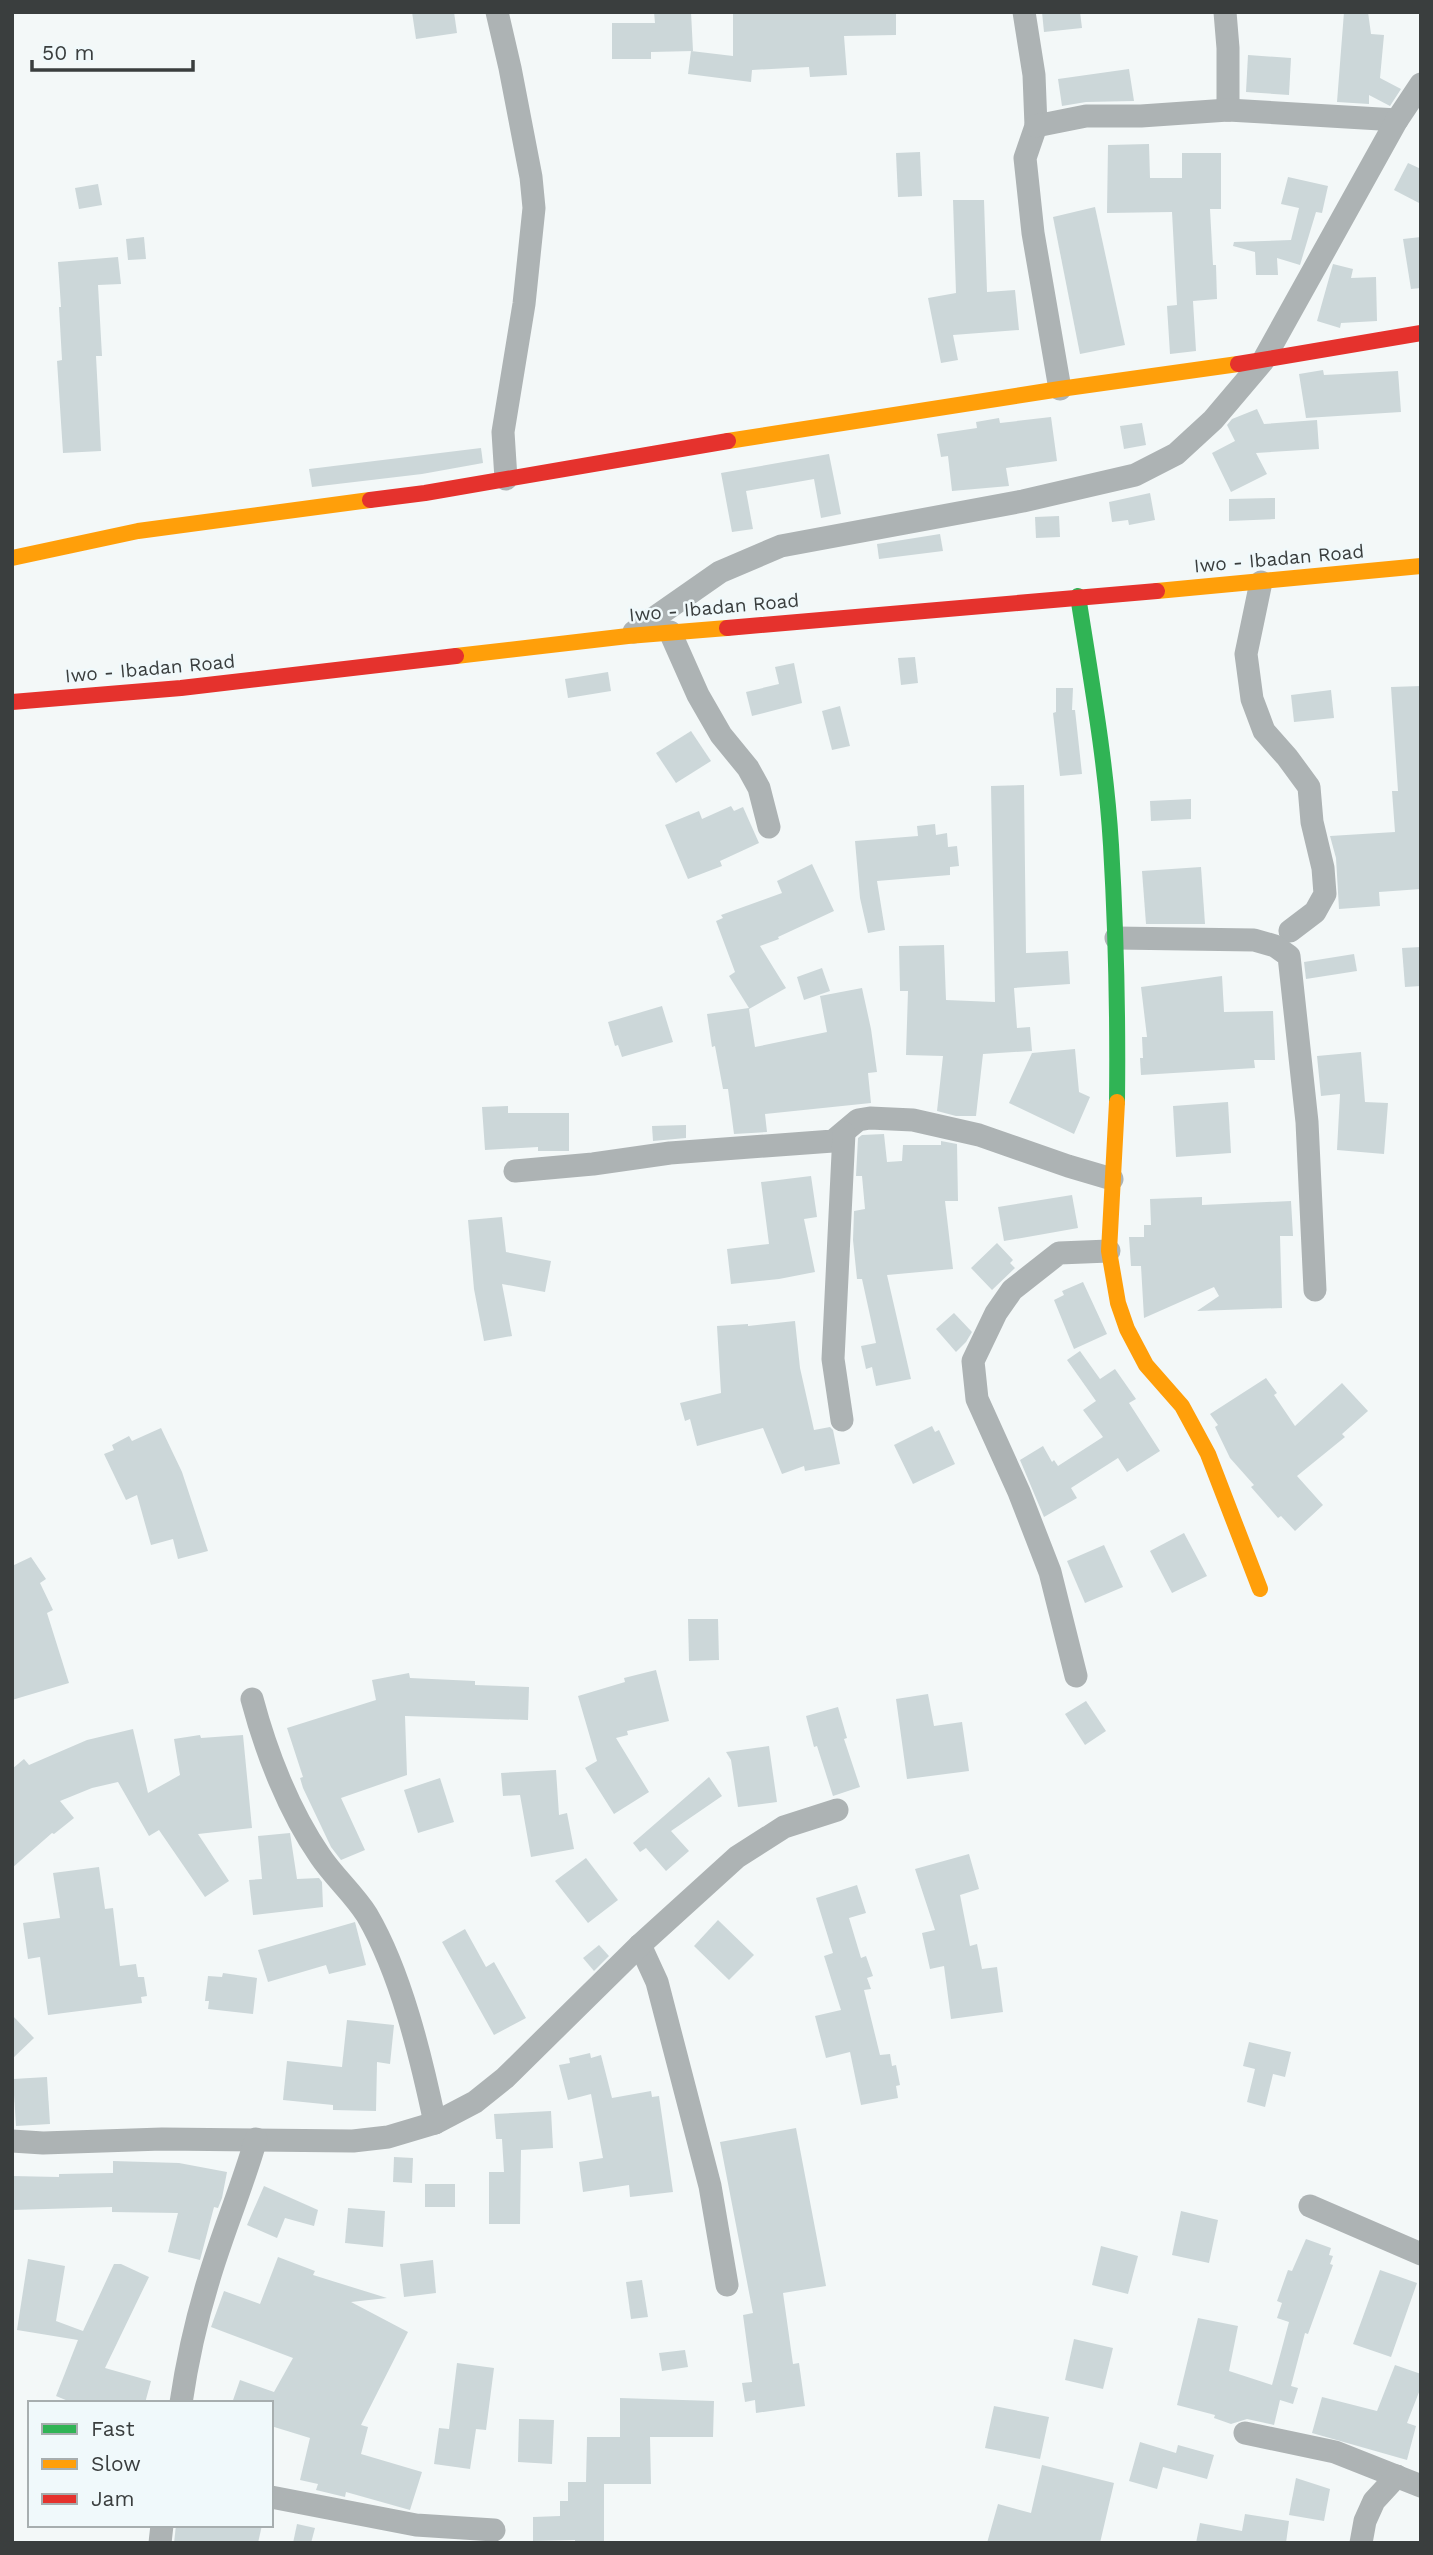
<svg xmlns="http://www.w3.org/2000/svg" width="1433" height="2555" viewBox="0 0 1433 2555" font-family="'Work Sans',sans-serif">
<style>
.building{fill:#ccd7d9}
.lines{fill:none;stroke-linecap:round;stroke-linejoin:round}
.street{stroke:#adb3b4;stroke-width:23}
.fast{stroke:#30b455;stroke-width:16}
.slow{stroke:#ff9f0a;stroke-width:16}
.jam{stroke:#e5322d;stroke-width:16}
.labels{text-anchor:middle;stroke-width:5;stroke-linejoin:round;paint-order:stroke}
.street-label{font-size:19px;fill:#3a3e3e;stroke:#f0f9fb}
</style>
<rect width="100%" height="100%" fill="#f3f8f8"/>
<g class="building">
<polygon points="412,12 454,12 457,33 416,39"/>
<polygon points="654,12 691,12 693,51 651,52 651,59 612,59 612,23 655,23"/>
<polygon points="733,12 896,12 896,35 844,36 847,75 810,77 809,67 752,70 751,82 688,74 691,51 733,56"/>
<polygon points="1042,12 1080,12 1082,28 1044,32"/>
<polygon points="1344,12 1368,12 1371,34 1384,35 1380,78 1401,89 1390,106 1369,95 1369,104 1337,102"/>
<polygon points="1248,55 1291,58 1289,95 1246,92"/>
<polygon points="1129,69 1134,101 1086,102 1062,106 1058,79"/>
<polygon points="1149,144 1150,178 1182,178 1182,153 1221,153 1221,209 1210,209 1213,265 1216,265 1217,299 1193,301 1196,351 1170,354 1167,306 1177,305 1172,212 1107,213 1108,145"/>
<polygon points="920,152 922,196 898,197 896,153"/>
<polygon points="1408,163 1421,169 1421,204 1394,190"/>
<polygon points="1288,177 1328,186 1322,213 1316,212 1300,265 1277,258 1278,275 1256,275 1255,252 1233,246 1234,242 1291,240 1299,208 1281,204"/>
<polygon points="98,184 102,205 79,209 75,188"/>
<polygon points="953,200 984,200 987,292 1015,290 1019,330 953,335 958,360 941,363 928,298 956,293"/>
<polygon points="1095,207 1125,345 1080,354 1053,217"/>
<polygon points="144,237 146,259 128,260 126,239"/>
<polygon points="1421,237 1421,288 1411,289 1403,239"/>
<polygon points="118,257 121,284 98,285 102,356 96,356 101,451 63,453 57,361 62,360 59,307 61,307 58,262"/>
<polygon points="1333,264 1353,269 1351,278 1376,277 1377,321 1341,323 1340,328 1317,321"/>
<polygon points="1323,370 1324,375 1398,371 1401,412 1306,418 1299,374"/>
<polygon points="1257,409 1264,424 1317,420 1319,449 1256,453 1267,474 1231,492 1212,453 1235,441 1227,425 1232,419"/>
<polygon points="1051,417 1057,461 1006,468 1009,486 952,491 948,456 941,457 937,434 977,428 976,422 999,418 1000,423"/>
<polygon points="1142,423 1146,445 1124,449 1120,426"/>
<polygon points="481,448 483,463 422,474 312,487 309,469"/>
<polygon points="829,454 841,514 821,518 814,479 746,491 753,529 732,532 721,473"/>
<polygon points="1150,493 1155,520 1129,525 1128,520 1112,522 1109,502"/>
<polygon points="1275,498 1275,519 1229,521 1229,499"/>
<polygon points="1059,516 1060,537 1036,538 1035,517"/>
<polygon points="940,534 943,551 879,559 877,544"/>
<polygon points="915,657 918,683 901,685 898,658"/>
<polygon points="794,663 802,703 752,716 746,692 779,684 775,667"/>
<polygon points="608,672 611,691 568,698 565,679"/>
<polygon points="1421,686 1421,889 1379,892 1380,906 1339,909 1336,858 1330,836 1395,832 1392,791 1398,791 1391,687"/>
<polygon points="1056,688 1073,688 1072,710 1075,710 1082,774 1060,776 1053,713 1056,712"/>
<polygon points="1331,690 1334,718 1294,722 1291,695"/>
<polygon points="840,706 850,746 832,750 822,711"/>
<polygon points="691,731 711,761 676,783 656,753"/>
<polygon points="1024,785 1026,953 1068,951 1070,984 1014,988 1017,1028 1030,1027 1032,1051 983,1054 976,1116 956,1116 937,1111 943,1056 906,1055 908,991 900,991 899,946 944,945 946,1000 995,1002 991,786"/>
<polygon points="1191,799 1191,819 1151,821 1150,801"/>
<polygon points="731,806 734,811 743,807 759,843 720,861 722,866 688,879 665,825 699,811 702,819"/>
<polygon points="935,824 936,835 947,833 948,847 957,846 959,866 950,867 950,875 877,881 885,930 868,933 860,898 855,841 918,836 917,826"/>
<polygon points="812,864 834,911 778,937 779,939 760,946 786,988 749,1009 755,1047 827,1032 820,996 862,988 871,1029 877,1072 868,1073 871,1103 765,1114 767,1132 734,1134 728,1089 723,1089 715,1046 712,1047 707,1014 749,1008 729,976 735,972 716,921 723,918 721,915 782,893 777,881"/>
<polygon points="1201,867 1205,924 1146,924 1142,871"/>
<polygon points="1421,947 1421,986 1405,987 1402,948"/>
<polygon points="1354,954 1357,971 1306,979 1304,962"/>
<polygon points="822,968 830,991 804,1000 797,977"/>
<polygon points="1222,976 1224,1012 1273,1011 1275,1060 1254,1060 1255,1068 1141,1075 1140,1058 1143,1058 1142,1037 1147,1037 1141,987"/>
<polygon points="662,1006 673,1042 622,1057 618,1045 615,1046 608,1022"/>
<polygon points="1075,1049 1079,1092 1090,1097 1074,1134 1009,1103 1032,1053"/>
<polygon points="1361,1052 1365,1102 1388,1103 1384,1154 1337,1150 1340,1094 1321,1096 1317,1056"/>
<polygon points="1228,1102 1231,1153 1176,1157 1173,1106"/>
<polygon points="508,1106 508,1113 569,1113 569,1151 538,1151 538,1147 485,1150 482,1107"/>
<polygon points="686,1125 686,1138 653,1141 652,1126"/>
<polygon points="884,1134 887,1162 902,1161 903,1145 941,1145 941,1141 957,1144 958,1201 945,1201 953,1269 887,1275 911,1379 876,1386 872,1367 866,1369 861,1346 876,1343 862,1279 857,1279 853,1240 854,1211 865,1209 862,1176 856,1176 858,1138 862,1135"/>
<polygon points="811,1176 817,1217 804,1219 815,1272 779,1279 731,1284 727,1249 769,1244 761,1182"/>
<polygon points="1072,1195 1078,1228 1004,1241 998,1207"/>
<polygon points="1202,1197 1202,1205 1291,1201 1293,1236 1280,1236 1282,1308 1197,1311 1219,1296 1214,1287 1144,1318 1141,1266 1131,1266 1129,1237 1144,1237 1144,1225 1151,1225 1150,1199"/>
<polygon points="502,1217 506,1252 551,1261 545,1292 502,1284 512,1336 484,1341 474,1289 468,1220"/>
<polygon points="997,1243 1013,1260 1010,1263 1015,1268 992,1290 971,1268"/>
<polygon points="1083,1282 1107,1334 1074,1349 1054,1300 1064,1295 1062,1291"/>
<polygon points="954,1313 972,1332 966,1342 956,1352 936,1329"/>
<polygon points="795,1321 800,1368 814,1430 830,1427 833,1430 840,1464 805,1471 804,1466 782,1474 763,1428 697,1446 690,1419 685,1421 680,1403 721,1393 717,1326 748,1324 748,1326"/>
<polygon points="1080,1351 1100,1379 1115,1369 1136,1399 1129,1403 1160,1451 1127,1472 1118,1458 1071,1488 1077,1498 1044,1517 1020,1460 1043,1446 1052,1462 1054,1460 1058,1466 1103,1437 1083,1410 1096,1401 1067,1360"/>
<polygon points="1266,1378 1277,1393 1274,1395 1295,1426 1342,1383 1368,1411 1342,1434 1345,1437 1297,1476 1323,1505 1295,1531 1281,1516 1278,1518 1251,1487 1254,1485 1230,1458 1215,1427 1218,1425 1210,1414"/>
<polygon points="932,1426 935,1432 939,1430 955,1464 913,1484 894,1445"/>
<polygon points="161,1428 182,1472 208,1551 178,1559 173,1539 151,1545 137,1495 126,1500 104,1454 114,1450 112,1445 129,1436 132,1441"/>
<polygon points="1184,1533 1207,1576 1172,1593 1150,1551"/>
<polygon points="1104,1545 1123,1587 1085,1603 1067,1561"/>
<polygon points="31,1557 46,1579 40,1583 53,1610 47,1613 69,1683 12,1700 12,1566"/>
<polygon points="688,1619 718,1619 719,1660 689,1661"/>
<polygon points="656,1670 669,1721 627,1731 628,1735 616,1738 649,1792 614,1814 585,1768 597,1761 578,1696 625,1682 624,1678"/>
<polygon points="409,1673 410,1678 475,1681 475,1685 529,1687 528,1720 405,1716 407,1775 341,1798 365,1850 341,1860 331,1847 303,1788 300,1778 303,1777 287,1728 376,1700 372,1680"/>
<polygon points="928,1694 934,1726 962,1722 969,1771 907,1779 896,1699"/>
<polygon points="1086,1701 1106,1731 1085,1745 1065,1714"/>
<polygon points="838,1707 847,1738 844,1739 860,1787 833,1796 817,1746 814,1747 806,1716"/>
<polygon points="133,1729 148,1793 180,1775 174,1739 200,1735 201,1738 243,1735 252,1828 198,1834 229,1881 205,1897 159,1830 149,1836 118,1782 92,1788 60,1801 74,1818 54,1834 52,1833 12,1868 12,1769 24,1759 29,1765 87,1740"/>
<polygon points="769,1746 777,1802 738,1807 731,1760 726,1752"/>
<polygon points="556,1770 559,1815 567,1813 574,1849 531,1857 520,1795 503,1796 501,1773"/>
<polygon points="709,1777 722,1796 671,1831 689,1851 666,1871 646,1848 640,1852 633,1843"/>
<polygon points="440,1778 454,1822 418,1833 404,1790"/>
<polygon points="290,1833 297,1879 319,1878 322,1882 323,1907 253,1915 249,1880 262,1879 258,1836"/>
<polygon points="969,1854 979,1889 960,1895 970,1946 977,1944 982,1969 997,1967 1003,2012 951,2019 944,1966 930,1969 922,1933 935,1930 915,1869"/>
<polygon points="586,1858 618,1900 588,1923 555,1881"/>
<polygon points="99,1867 105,1909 113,1908 120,1966 136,1964 138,1977 144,1977 147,1996 141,1997 142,2003 48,2015 40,1957 28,1959 23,1923 60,1918 53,1873"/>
<polygon points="857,1885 866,1913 849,1918 861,1958 866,1956 873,1976 867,1978 871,1989 864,1990 880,2055 890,2054 892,2066 896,2065 900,2085 896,2086 898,2098 861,2105 850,2052 826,2058 815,2016 841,2010 824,1956 833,1953 816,1898"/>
<polygon points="718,1920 754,1955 729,1980 694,1946"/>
<polygon points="355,1922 366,1965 329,1974 326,1965 268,1982 258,1950"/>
<polygon points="465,1929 486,1967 494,1962 526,2018 494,2035 442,1942"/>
<polygon points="599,1945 609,1956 594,1971 583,1958"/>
<polygon points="223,1973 257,1978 253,2014 208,2009 209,2001 205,2001 208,1976 222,1977"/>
<polygon points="12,2015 34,2038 12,2059"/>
<polygon points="347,2020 394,2025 390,2064 377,2062 376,2111 333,2110 333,2105 283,2100 287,2061 342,2067"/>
<polygon points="1249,2042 1291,2052 1285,2077 1273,2074 1265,2107 1247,2102 1255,2069 1243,2066"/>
<polygon points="590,2053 591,2058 601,2055 612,2098 651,2091 652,2097 659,2096 673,2192 630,2197 629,2185 583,2192 579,2162 603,2158 591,2094 568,2100 559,2065 570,2063 569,2058"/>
<polygon points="47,2077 50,2124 16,2126 13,2079"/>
<polygon points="551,2111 553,2148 521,2150 520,2224 489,2224 489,2172 504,2172 502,2139 496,2139 494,2114"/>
<polygon points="796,2128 826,2286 783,2293 793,2364 799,2363 805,2406 756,2413 755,2400 745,2402 742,2383 752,2382 743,2315 753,2313 720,2142"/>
<polygon points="394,2157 413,2158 412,2183 393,2182"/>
<polygon points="113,2161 179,2163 227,2172 222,2198 218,2208 214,2207 200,2260 168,2252 178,2213 112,2212 112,2207 12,2210 12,2176 59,2177 59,2174 113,2173"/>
<rect x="425" y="2184" width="30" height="23"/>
<polygon points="264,2186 318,2210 314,2226 285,2218 277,2238 247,2225"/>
<polygon points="348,2208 385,2211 383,2247 345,2243"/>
<polygon points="1181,2211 1218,2220 1209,2263 1172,2255"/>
<polygon points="1306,2239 1331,2248 1329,2255 1333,2256 1330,2264 1333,2265 1308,2334 1305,2333 1291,2386 1298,2388 1293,2404 1280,2400 1274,2425 1247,2419 1231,2424 1214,2418 1215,2415 1177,2405 1198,2318 1238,2326 1229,2371 1272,2385 1289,2322 1277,2318 1282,2303 1277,2301 1288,2270 1292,2271"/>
<polygon points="1101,2246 1138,2256 1128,2294 1092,2285"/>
<polygon points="278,2257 315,2271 313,2275 387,2298 351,2302 408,2332 361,2425 368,2427 361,2454 422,2472 410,2510 346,2492 345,2497 316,2490 318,2484 300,2480 310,2438 271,2426 271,2403 232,2403 240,2380 274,2392 293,2358 211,2327 224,2291 260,2304"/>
<polygon points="28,2259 65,2266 56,2321 83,2331 114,2264 121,2264 149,2277 105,2368 151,2381 145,2403 73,2403 56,2396 78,2340 17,2330"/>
<polygon points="433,2260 436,2293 404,2297 400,2264"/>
<polygon points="1380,2270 1417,2283 1391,2357 1353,2344"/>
<polygon points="642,2280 648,2317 631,2319 626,2282"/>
<polygon points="1074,2339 1113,2348 1103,2389 1065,2380"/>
<polygon points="685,2350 688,2367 662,2371 659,2353"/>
<polygon points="457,2363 494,2368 486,2430 476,2429 470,2469 434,2464 439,2428 449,2429"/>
<polygon points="1395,2365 1421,2374 1421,2387 1407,2423 1416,2426 1407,2460 1312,2433 1322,2397 1377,2411"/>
<polygon points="620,2398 714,2401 713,2437 650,2437 651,2484 604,2484 604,2543 575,2543 575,2540 533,2541 533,2517 560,2516 560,2501 568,2501 568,2482 586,2482 587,2437 620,2437"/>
<polygon points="994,2406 1049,2417 1040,2459 985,2448"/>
<polygon points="519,2419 554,2420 552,2464 518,2462"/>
<polygon points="1140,2442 1176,2453 1178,2445 1214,2455 1207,2479 1163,2467 1157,2489 1129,2481"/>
<polygon points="1042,2465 1114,2483 1100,2543 987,2543 998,2504 1031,2513"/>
<polygon points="1296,2478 1330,2489 1324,2521 1289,2515"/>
<polygon points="1245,2514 1289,2521 1286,2543 1196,2543 1200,2523 1242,2531"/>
<polygon points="297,2524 315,2528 311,2543 293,2543"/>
<polygon points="176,2525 262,2525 258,2543 174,2543"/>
</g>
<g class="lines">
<g class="street">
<polyline points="497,12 510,68 531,177 534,208 524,304 503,432 506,479"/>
<polyline points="1024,12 1034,75 1036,126 1025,158 1033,233 1060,389"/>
<polyline points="1225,12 1228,48 1228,110"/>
<polyline points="1036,126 1086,116 1141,116 1228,110 1397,120"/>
<polyline points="1261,582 1246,654 1252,699 1264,731 1287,757 1309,787 1312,822 1323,868 1325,894 1315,912 1290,931"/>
<polyline points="634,632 720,572 781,546 1023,501 1135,475 1176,454 1213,420 1263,361 1397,120 1421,84"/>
<polyline points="670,632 698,695 721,735 748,768 759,788 769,827"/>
<polyline points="1116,938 1254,940 1275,946 1289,956 1307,1122 1315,1290"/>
<polyline points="515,1171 593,1164 670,1153 833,1141 858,1120 870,1118 913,1120 979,1135 1068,1166 1112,1179"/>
<polyline points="842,1420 833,1359 844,1133"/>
<polyline points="1076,1676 1050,1572 1019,1492 977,1399 973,1361 996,1313 1012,1290 1059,1253 1109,1251"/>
<path d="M252 1699C266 1752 289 1811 320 1856 334 1877 354 1894 367 1915 401 1973 421 2057 435 2123"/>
<polyline points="640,1945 657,1982 710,2186 727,2285"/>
<polyline points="12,2141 43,2143 162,2139 353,2141 388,2137 435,2123 475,2102 505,2078 640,1945 737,1857 784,1827 837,1810"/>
<polyline points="1310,2206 1421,2254"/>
<path d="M181 2403C187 2362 196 2321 208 2282 222 2234 242 2188 256 2139"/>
<polyline points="1245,2433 1335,2452 1421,2486"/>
<polyline points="271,2497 416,2525 494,2530"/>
<polyline points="160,2543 162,2525"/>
<polyline points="1361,2543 1365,2521 1374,2501 1397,2476"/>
</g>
<path class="fast" d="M1078 596C1091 679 1106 762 1111 845 1116 930 1118 1017 1117 1102"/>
<g class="slow">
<polyline points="728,441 1060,389 1238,364"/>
<polyline points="12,558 138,531 370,500"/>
<polyline points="1157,591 1421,566"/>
<polyline points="456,656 628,636 727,628"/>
<polyline points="1117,1102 1109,1251 1118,1303 1127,1329 1146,1365 1182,1406 1208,1454 1260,1589"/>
</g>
<g class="jam">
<polyline points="1238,364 1421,333"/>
<polyline points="370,500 425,493 728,441"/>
<polyline points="727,628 1157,591"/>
<polyline points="12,702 181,688 456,656"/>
</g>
</g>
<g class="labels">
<g class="street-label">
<text transform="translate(1279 558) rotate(-5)" y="7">Iwo - Ibadan Road</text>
<text transform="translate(714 607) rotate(-5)" y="7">Iwo - Ibadan Road</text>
<text transform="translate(150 668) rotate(-5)" y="7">Iwo - Ibadan Road</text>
</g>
</g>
<rect width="1433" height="2555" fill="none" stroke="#3a3e3e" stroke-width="28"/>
<rect x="28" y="2401" width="245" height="126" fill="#f0f9fb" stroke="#a7aeaf" stroke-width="2"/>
<rect x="42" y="2424" width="35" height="10" fill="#30b455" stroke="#a7aeaf" stroke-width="2"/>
<text x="91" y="2436" font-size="21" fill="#3a3e3e">Fast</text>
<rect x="42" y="2459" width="35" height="10" fill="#ff9f0a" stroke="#a7aeaf" stroke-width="2"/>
<text x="91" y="2471" font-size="21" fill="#3a3e3e">Slow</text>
<rect x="42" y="2494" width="35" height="10" fill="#e5322d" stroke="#a7aeaf" stroke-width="2"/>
<text x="91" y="2506" font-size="21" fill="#3a3e3e">Jam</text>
<path d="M32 60v10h161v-10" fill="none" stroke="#3a3e3e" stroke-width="3.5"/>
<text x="42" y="60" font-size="21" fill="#3a3e3e" stroke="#f0f9fb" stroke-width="5" paint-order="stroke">50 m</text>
</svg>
